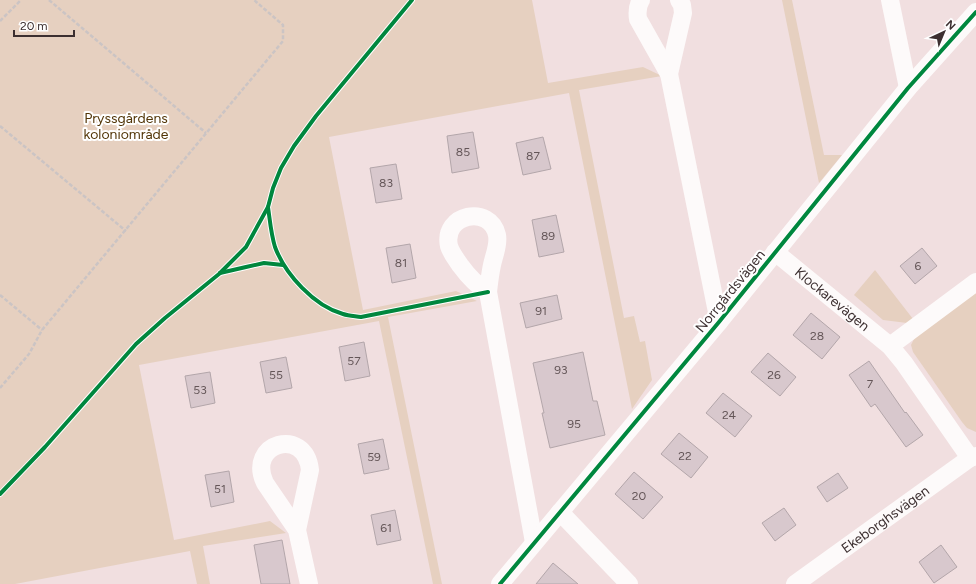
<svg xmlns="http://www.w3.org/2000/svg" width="976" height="584" viewBox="0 0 976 584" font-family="Figtree,sans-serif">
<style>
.green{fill:#e6d0c0}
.building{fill:#d8c8cd;stroke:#b3a6aa}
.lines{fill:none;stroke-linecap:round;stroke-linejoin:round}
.path{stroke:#cbc4c4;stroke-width:2.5;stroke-dasharray:4 2;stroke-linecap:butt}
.street{stroke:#fdfafa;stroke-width:18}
.cycleway-casing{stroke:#fff;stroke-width:6}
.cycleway{stroke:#00873e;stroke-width:4}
.labels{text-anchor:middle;stroke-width:4;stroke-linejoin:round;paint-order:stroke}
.number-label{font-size:12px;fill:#645658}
.park-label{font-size:14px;fill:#523507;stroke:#fff}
.street-label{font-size:14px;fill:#3c2f30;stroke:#fff}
</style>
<rect width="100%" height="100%" fill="#f1dfe0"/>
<g class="green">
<polygon points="0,0 532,0 548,83 643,67 662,76 579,90 624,318 634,316 640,342 645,341 652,380 632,409 569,93 329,137 363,310 456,291 477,301 388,317 442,584 433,584 379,321 139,365 174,540 270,521 286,533 203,546 210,584 197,584 190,551 15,584 0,584"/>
<polygon points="782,0 792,0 824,155 842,155 819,183"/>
<polygon points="875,270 913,319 907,323 883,320 854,295"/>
<polygon points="976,290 976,432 967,428 962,422 913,352 911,345 916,335"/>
</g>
<g class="building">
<polygon points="473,132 479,168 452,173 447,136"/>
<polygon points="543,137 551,169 523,175 516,143"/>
<polygon points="396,164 402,199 376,203 370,168"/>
<polygon points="556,215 564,252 539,257 532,220"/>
<polygon points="410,244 416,278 392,283 386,248"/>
<polygon points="922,248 937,266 915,284 900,266"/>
<polygon points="557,295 562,319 526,328 520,303"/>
<polygon points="811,313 840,337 822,359 793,335"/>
<polygon points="364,342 370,376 345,381 339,347"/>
<polygon points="583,352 593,401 597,401 605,435 550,448 542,413 544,413 533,363"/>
<polygon points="768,353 796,377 780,396 751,372"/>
<polygon points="286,357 292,388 266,393 260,362"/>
<polygon points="869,361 905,413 906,412 923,435 906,447 875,404 871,407 849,375"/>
<polygon points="210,372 215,403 191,408 185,376"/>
<polygon points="723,393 752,416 735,437 706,413"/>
<polygon points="679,433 708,457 691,478 661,454"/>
<polygon points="383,439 389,469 364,474 358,444"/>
<polygon points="229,471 234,502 211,507 205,475"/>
<polygon points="634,472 663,497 643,519 615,494"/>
<polygon points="838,473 848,488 827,502 817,487"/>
<polygon points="784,508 796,525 775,541 762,523"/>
<polygon points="395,510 401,540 377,545 371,515"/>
<polygon points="282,540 290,584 261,584 254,545"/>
<polygon points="941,545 957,567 934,583 919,562"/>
<polygon points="553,563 578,584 536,584"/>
</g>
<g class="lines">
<g class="path">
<polyline points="49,0 206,133"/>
<polyline points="0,21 21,0"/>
<polyline points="0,126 126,231"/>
<polyline points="0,295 42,330"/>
<polyline points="0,388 29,354 42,330 283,41 283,25 254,0"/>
</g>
<g class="street">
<path d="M641 0C637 6 637 12 638 19L669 74 719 322"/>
<polyline points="890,0 908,88"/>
<polyline points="669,74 683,13 682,5 679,0"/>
<path id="s1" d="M775 252 890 346 904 363 970 458"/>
<path d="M488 292C476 285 468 276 460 265 456 259 451 253 449 246 442 214 490 204 497 235 499 245 494 255 492 265 490 274 489 283 488 292L534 542"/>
<polyline points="890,346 976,282"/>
<polyline points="560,512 629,584"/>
<path d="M297 530 310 470C305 426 246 443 265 483L297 530 309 584"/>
<polyline points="500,584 719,322 908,88 976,12"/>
<path id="s2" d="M795 584 970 458 976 456"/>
</g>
<g class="cycleway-casing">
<g id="cycleway">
<path d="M268 207C270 221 271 234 275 247 285 274 314 306 343 314 349 316 355 316 361 317L488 292"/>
<polyline points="220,273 246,267 264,263 283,265"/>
<polyline points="0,494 45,447 136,344 165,318 219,274 246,247 268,207 273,188 281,168 294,146 316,116 412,0"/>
<polyline points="500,584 719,322 908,88 976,12"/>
</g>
</g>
<use href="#cycleway" class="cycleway"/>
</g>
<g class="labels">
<g class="number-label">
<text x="463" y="156">85</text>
<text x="533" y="160">87</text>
<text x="386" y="187">83</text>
<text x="548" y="240">89</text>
<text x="401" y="267">81</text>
<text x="918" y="270">6</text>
<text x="541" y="315">91</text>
<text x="817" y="340">28</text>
<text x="354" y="365">57</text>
<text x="561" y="374">93</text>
<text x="276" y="379">55</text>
<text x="774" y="379">26</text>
<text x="870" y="388">7</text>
<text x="200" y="394">53</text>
<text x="729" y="419">24</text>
<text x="574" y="428">95</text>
<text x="685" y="460">22</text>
<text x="374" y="461">59</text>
<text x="220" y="493">51</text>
<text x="639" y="500">20</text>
<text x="386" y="532">61</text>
</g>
<g class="park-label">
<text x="126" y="123">Pryssgårdens<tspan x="126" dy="16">koloniområde</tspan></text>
</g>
<g class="street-label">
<text transform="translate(730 291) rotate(-51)" y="5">Norrgårdsvägen</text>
<text dy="5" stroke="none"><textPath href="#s1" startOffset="74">Klockarevägen</textPath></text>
<text dy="5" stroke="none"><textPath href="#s2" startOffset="111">Ekeborghsvägen</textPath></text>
</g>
</g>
<g transform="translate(944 32) rotate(44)" stroke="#ffffff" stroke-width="3" paint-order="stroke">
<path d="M0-3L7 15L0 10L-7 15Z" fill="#3c2f30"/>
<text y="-6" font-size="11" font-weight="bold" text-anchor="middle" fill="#3c2f30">N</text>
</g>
<path d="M14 30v6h60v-6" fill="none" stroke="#3c2f30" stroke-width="2"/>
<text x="20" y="30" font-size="12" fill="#3c2f30" stroke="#ffffff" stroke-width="3" paint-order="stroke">20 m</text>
</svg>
